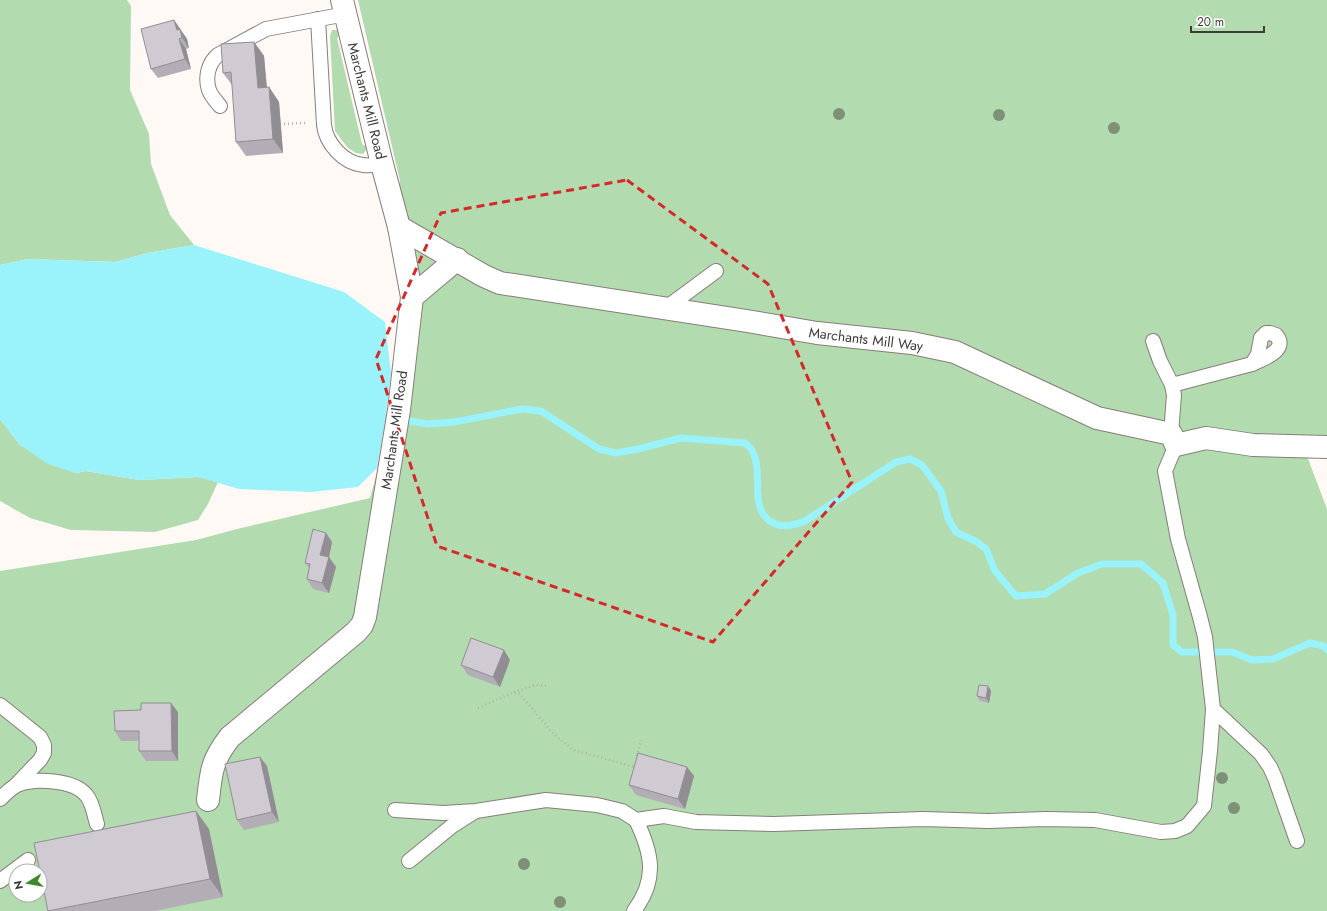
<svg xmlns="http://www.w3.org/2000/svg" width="1327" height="911" viewBox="0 0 1327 911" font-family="Jost,sans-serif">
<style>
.green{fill:#b2dbaf;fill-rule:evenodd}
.water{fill:#9af2fa}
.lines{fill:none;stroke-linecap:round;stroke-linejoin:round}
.stream{stroke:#9af2fa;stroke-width:7}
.service-casing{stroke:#877e7a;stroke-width:16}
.minor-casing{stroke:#877e7a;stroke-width:24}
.path{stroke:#b4afac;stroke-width:2.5;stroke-dasharray:1 3;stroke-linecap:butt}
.service{stroke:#fff;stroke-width:14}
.minor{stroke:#fff;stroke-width:22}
.tree{fill:#7d9179}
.wall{fill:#b3aeb5}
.shaded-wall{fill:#928d93}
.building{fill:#d0cad2;stroke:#928d93}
.marked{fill:none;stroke:#d62828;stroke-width:3;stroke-dasharray:8 5;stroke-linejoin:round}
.labels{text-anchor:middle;stroke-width:3;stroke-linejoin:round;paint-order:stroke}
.street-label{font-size:14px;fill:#3d3a38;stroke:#fff}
</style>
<rect width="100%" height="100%" fill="#fff9f6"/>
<g class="green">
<polygon points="0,0 127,0 131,6 130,90 149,134 151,164 170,215 194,245 148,253 115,262 28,259 0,265"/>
<path d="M358 0H1327V457L1307 456 1327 509V911H0V571L196 540 237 529 370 498 389 429 405 308 393 237 400 181ZM16 871H40V895H16Z"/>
<polygon points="332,30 341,30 340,35 337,38 362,144 364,146 366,144 367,149 363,154 356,153 348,148 335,131 330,36"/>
<polygon points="0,419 20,445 75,473 86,471 139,480 198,477 218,482 208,504 198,520 155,532 71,530 30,518 0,501"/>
</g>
<polygon class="water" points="194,245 344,292 385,322 391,373 385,423 377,468 358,487 311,492 239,489 198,477 139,480 86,471 75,473 48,464 20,445 0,419 0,265 28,259 115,262 148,253"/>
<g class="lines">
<path class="stream" d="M386 417 427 424 454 422 522 409 541 411 599 449 616 453 638 449 681 438 745 443C747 445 750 447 751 449 765 470 748 506 770 521 782 529 793 525 805 521L896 462 910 459 922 465 941 491 948 518 956 532 977 542 986 549 995 571 1016 596 1045 594 1078 573 1102 564H1141L1163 583 1173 615V645L1182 652H1232L1252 660 1273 659 1310 643 1324 646 1327 650"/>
<g class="service-casing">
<g id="service">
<path d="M318 19 324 125C326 143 343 163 363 165 369 166 376 165 382 164"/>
<path d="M220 106C216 101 211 96 209 90 205 78 208 63 218 55L266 29 346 14"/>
<polyline points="666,308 716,271"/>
<path d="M1266 333H1270L1276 335C1289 350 1263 359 1252 364L1258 354 1261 338Z"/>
<polyline points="1153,341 1160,361 1172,385 1174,395 1171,434"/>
<polyline points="1172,385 1252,364"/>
<polyline points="0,705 40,737 44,745 44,753 40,760 16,785"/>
<polyline points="1213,709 1261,754 1270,767 1275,778 1297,841"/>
<path d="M0 799C5 794 11 788 17 785 34 778 74 779 87 796 93 804 94 814 97 824"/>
<polyline points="395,810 443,813 476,811 546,800 597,805 622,811 636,820 664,816 696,822 774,824 923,819 989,821 1046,819 1095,820 1161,832 1175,831 1187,826 1204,806 1210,751 1213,709 1205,637 1200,617 1178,539 1165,471 1176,445"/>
<polyline points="409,861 452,826 474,812"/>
<polyline points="0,881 28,860"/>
<path d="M634 911C658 879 652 853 636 820"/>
</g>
</g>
<g class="minor-casing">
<g id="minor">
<polyline points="399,227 484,276 500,283 747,321 817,333 912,343 955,352 1097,418 1171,434 1176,445 1206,438 1253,445 1327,447"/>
<polyline points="412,297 457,259"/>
<path d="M208 800C211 771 212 760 230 737L356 632 362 625 365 617 399 410 412 297 399 227 382 164 342 0"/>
</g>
</g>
<g class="path">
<polyline points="280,124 305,123"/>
<polyline points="514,692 536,685 548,686"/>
<polyline points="478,708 512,693 519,693 551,731 562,741 574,750 635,767"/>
<polyline points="637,756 641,740"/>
</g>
<use href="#service" class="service"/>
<use href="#minor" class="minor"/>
</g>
<g class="tree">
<circle cx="839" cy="114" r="6"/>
<circle cx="999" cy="115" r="6"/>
<circle cx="1114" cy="128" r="6"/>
<circle cx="1222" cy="778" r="6"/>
<circle cx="1234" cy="808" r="6"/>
<circle cx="524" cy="864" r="6"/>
<circle cx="560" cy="902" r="6"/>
</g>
<g class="wall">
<polygon points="174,20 187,39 189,48 186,49 191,69 158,78 151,69"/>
<polygon points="254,42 264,56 267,87 269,87 279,102 283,153 246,156 236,142 232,85 223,73"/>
<polygon points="326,533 332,542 329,557 336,567 329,593 313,589 307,579 309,568 305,563"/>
<polygon points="510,660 500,687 468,675 461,665"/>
<polygon points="988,686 991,691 989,703 980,701 977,696"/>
<polygon points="178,712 178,761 146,761 139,751 139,741 121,741 115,731"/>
<polygon points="260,757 267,766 279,822 244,830 237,820"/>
<polygon points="687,767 694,776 685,809 636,795 629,785"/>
<polygon points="209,829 223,897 155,911 48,911"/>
</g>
<g class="shaded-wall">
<polygon points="174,20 187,39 189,48 177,30"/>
<polygon points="179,39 186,49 191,69 185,59"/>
<polygon points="254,42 264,56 268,102 258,88"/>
<polygon points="269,87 279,102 283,153 273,139"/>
<polygon points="326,533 332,542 329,557 336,567 329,593 322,583 320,555"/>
<polygon points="504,650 510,660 500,687 493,677"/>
<polygon points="988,686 991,691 989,703 986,698"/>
<polygon points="171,703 178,712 178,761 172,751"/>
<polygon points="260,757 267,766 279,822 272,812"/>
<polygon points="687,767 694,776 685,809 678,799"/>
<polygon points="196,811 209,829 223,897 210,879"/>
</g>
<g class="building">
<polygon points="174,20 177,30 180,29 182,38 179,39 185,59 151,69 141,29"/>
<polygon points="254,42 258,88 269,87 273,139 236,142 231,72 223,73 221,44"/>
<polygon points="313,529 326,533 320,555 329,557 322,583 307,579 310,564 305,563"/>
<polygon points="471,638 504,650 493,677 461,665"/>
<polygon points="979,685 988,686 986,698 977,696"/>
<polygon points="141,703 171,703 172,751 139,751 139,731 115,731 114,711 141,710"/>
<polygon points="638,753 687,767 678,799 629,785"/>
<polygon points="260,757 272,812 237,820 225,764"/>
<polygon points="196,811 210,879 48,911 34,843"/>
</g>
<path class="marked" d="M627 180 768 284 852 482 713 642 437 546 376 359 441 213Z"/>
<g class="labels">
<g class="street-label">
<text transform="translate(367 101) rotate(76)" y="5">Marchants Mill Road</text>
<text transform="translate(866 339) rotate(7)" y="5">Marchants Mill Way</text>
<text transform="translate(394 430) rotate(-82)" y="5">Marchants Mill Road</text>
</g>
</g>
<g transform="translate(28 883) rotate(259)"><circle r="19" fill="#ffffff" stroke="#b1b0af"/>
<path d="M0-3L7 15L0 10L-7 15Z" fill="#42862a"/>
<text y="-6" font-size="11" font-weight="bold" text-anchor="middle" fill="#3d3a38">N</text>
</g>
<path d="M1191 26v6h73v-6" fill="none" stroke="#3d3a38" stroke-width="2"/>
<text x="1197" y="26" font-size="12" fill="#3d3a38" stroke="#ffffff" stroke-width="3" paint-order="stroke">20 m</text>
</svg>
